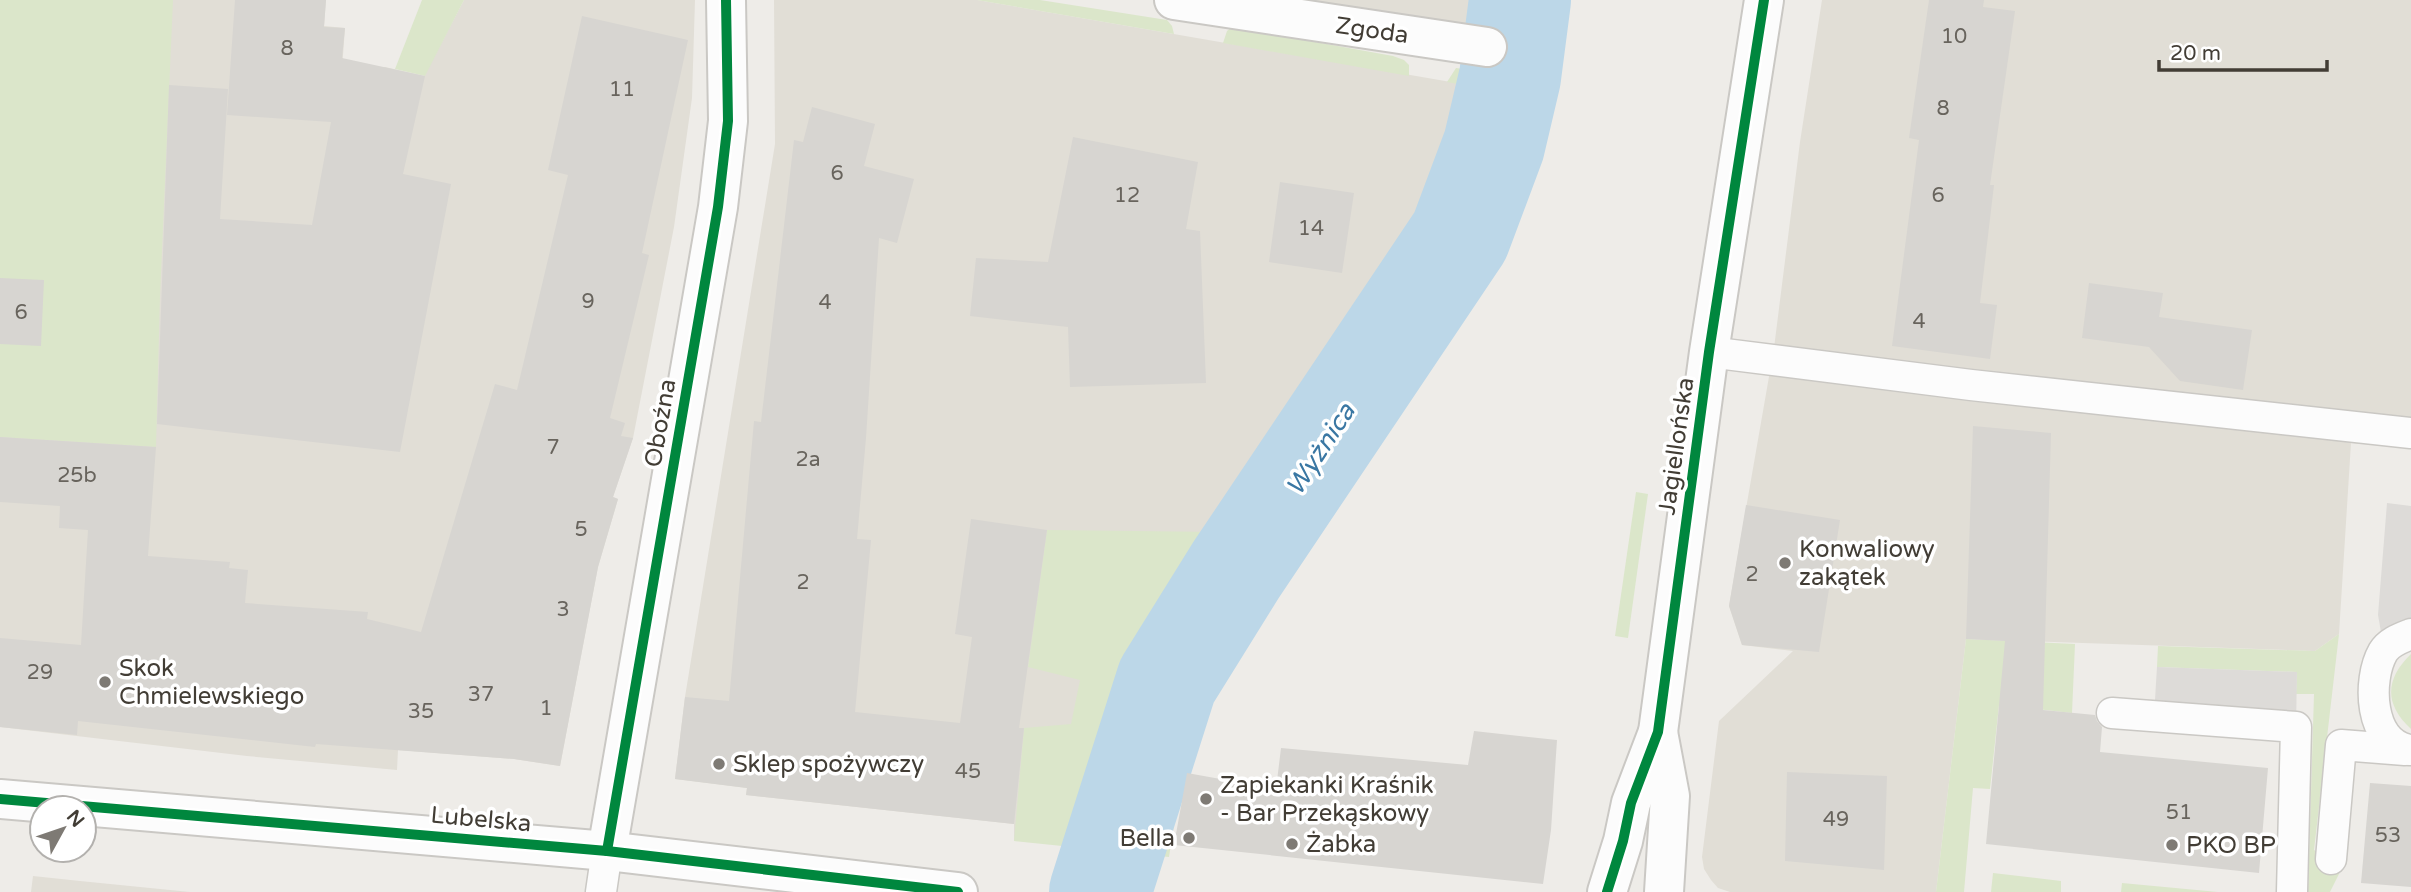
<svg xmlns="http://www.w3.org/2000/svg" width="2411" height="892" viewBox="0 0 2411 892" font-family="'Varela Round',sans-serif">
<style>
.residential{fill:#e1ded6}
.green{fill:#dbe6ca}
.parking{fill:#dddbd8}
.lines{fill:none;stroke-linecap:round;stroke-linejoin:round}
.river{stroke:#bcd7e8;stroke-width:102}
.building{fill:#d7d5d1}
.service-casing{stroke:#cac8c4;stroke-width:33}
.minor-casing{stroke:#cac8c4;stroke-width:42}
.tertiary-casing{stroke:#cac8c4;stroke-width:42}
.service{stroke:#fcfcfc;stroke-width:30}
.minor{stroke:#fcfcfc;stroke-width:38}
.tertiary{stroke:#fcfcfc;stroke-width:38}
.cycleway-casing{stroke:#fff;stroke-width:15}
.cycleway{stroke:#00873e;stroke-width:10}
.poi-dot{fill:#7e7a74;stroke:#fff;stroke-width:2.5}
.labels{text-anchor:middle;stroke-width:7;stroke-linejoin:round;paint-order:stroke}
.number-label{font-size:21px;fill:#68645d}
.street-label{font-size:24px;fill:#423d35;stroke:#fff}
.poi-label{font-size:24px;fill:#423d35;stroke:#fff;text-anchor:start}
.water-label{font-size:26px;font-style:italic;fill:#3a77a3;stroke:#fff}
</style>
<rect width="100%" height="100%" fill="#eeece8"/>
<g class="residential">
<polygon points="0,0 326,0 324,26 345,28 342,69 385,67 424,76 464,0 695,0 692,98 674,227 633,438 613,497 618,499 598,567 560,766 514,759 398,750 397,770 247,756 0,727"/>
<polygon points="774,0 977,0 1474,86 1436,190 1415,233 1367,301 1220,532 1014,841 1014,824 746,795 747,788 675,779 685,697 775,144"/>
<polygon points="1281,0 1490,0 1486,33"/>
<polygon points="1822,0 2411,0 2411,448 2351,443 2339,634 2315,651 1966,639 1936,892 1730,892 1718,888 1711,880 1704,869 1702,857 1719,721 1793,651 1742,645 1729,606 1774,348 1800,142"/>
<polygon points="33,876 80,881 190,892 31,892"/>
</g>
<g class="green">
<polygon points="0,0 173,0 160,296 156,447 0,437"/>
<polygon points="422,0 464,0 425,76 395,69"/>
<polygon points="977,0 1040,0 1167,20 1172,26 1174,34"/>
<polygon points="1490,0 1552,0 1545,42 1486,33"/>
<polygon points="1232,27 1393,56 1404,60 1409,65 1409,76 1223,43 1227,31"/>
<polygon points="1482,58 1540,66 1525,161 1510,213 1484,251 1198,713 1183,766 1169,857 1014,841 1024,728 1071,724 1080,680 1028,667 1047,530 1220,532 1367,301 1415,233 1436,190 1474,87 1447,82 1456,68 1478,71"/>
<polygon points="1636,492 1648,494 1628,638 1615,636"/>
<polygon points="2339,634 2314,850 2343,866 2330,892 2308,892 2314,694 2296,694 2297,672 2157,667 2158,646 2315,651"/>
<polygon points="1966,639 2075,644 2072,713 1999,705 1990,789 1973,788 1964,892 1936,892"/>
<path d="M2411 654V729C2384 704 2385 679 2411 654Z"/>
<polygon points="1993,873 2061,881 2061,892 1991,892"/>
<polygon points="2122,883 2218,892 2121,892"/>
</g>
<g class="parking">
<polygon points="2387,503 2411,506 2411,634 2384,649 2378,615"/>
<polygon points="2157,667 2297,672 2296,727 2154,716"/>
</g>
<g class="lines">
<polyline class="river" points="1100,892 1167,681 1236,570 1460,236 1494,145 1510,77 1520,0"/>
</g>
<g class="building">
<polygon points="235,0 326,0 324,27 345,28 342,58 425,76 403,174 451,184 400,452 157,424 169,85 228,89 220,219 312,225 331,122 227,115"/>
<polygon points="1929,0 1984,0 1983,7 2015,11 1990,185 1994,185 1980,303 1997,305 1990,359 1892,346 1919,140 1909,138"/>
<polygon points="582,16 688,40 642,253 649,255 610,418 625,423 621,436 633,438 613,497 618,499 598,567 560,766 514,759 316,744 315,747 78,721 77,735 0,727 0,638 81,645 88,530 59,528 60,506 0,502 0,437 156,447 148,556 230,562 229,568 248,570 245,603 368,612 367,619 421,632 495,384 517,390 568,175 548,170"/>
<polygon points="812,107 875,124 864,166 914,179 897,243 879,238 866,438 857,539 871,540 855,712 960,723 972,637 955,634 971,519 1047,530 1019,728 1024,728 1014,824 746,795 747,788 675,779 685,697 729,701 754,421 761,422 794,140 803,142"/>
<polygon points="1073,137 1198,162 1186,229 1200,231 1206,383 1070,387 1068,327 970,316 976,258 1048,262"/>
<polygon points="1280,182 1354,193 1342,273 1269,262"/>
<polygon points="0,278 44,280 41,346 0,344"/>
<polygon points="2089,283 2163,293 2159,317 2252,330 2243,390 2180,381 2149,347 2082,338"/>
<polygon points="1973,426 2051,433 2043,710 2095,715 2097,721 2102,727 2100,752 2268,768 2259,873 1986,844 2005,641 1966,639"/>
<polygon points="1746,505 1840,520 1819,652 1742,645 1729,606"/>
<polygon points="1474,731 1557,740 1551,830 1543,884 1174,845 1187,773 1276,789 1281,748 1468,765"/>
<polygon points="1787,772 1887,776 1884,870 1785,861"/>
<polygon points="2370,783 2411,786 2411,887 2361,883"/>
</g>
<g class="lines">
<g class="service-casing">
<g id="service">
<polyline points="1709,352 1971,385 2411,433"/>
<polyline points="2112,713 2296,727 2292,892"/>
<path d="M2410 750C2369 744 2367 680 2383 652 2389 642 2401 638 2411 634"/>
<polyline points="2331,859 2341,745 2405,750"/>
<polyline points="601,892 607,851"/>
</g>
</g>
<g class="minor-casing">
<g id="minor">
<polyline points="1174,0 1487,47"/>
<polyline points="1658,732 1670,796 1664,892"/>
<polyline points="1607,892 1623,841 1631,803 1658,732 1709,352 1764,0"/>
</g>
</g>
<g class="tertiary-casing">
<g id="tertiary">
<polyline points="0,799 607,851 958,892"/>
<polyline points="607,851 718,207 728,121 726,0"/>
</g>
</g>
<use href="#service" class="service"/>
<use href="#minor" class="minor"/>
<use href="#tertiary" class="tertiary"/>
<g class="cycleway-casing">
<g id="cycleway">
<polyline points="0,799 607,851 958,892"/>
<polyline points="607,851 718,207 728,121 726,0"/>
<polyline points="1607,892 1623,841 1631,803 1658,732 1709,352 1764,0"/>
</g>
</g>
<use href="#cycleway" class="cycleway"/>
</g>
<g class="poi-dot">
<circle cx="1785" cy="563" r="7"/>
<circle cx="105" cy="682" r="7"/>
<circle cx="719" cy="764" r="7"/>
<circle cx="1206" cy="799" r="7"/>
<circle cx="1189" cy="838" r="7"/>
<circle cx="1292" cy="844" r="7"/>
<circle cx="2172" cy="845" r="7"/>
</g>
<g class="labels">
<g class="number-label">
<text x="1954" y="43">10</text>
<text x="287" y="55">8</text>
<text x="622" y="96">11</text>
<text x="1943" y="115">8</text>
<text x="837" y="180">6</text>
<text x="1127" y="202">12</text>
<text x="1938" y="202">6</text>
<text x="1311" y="235">14</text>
<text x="588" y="308">9</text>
<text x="825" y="309">4</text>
<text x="21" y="319">6</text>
<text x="1919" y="328">4</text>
<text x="553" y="454">7</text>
<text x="808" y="466">2a</text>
<text x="77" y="482">25b</text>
<text x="581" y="536">5</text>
<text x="1752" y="581">2</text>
<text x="803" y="589">2</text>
<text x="563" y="616">3</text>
<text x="40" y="679">29</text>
<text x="481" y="701">37</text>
<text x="546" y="715">1</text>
<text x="421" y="718">35</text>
<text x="968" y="778">45</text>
<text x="2179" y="819">51</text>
<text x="1836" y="826">49</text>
<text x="2388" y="842">53</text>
</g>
<g class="street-label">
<text transform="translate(1372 30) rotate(8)" y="8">Zgoda</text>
<text transform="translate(660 423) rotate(-80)" y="8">Oboźna</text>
<text transform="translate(1676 446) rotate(-82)" y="8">Jagiellońska</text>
<text transform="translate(481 819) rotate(5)" y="8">Lubelska</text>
</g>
<g class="poi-label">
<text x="1799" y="557">Konwaliowy<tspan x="1799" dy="28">zakątek</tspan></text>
<text x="119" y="676">Skok<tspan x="119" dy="28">Chmielewskiego</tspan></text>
<text x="733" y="772">Sklep spożywczy</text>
<text x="1220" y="793">Zapiekanki Kraśnik<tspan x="1220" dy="28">- Bar Przekąskowy</tspan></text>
<text x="1175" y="846" text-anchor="end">Bella</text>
<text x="1306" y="852">Żabka</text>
<text x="2186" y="853">PKO BP</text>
</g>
<g class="water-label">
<text transform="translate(1320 449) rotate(-57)" y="9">Wyżnica</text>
</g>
</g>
<g transform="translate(63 829) rotate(50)"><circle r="33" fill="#ffffff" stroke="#b3b1ae" stroke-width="2"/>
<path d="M0-5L12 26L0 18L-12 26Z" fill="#7e7a74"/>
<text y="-10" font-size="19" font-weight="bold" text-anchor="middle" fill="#423d35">N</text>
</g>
<path d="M2159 60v10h168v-10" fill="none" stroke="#423d35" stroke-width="3.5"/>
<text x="2170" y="60" font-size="21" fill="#423d35" stroke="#ffffff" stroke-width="5" paint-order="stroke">20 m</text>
</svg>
